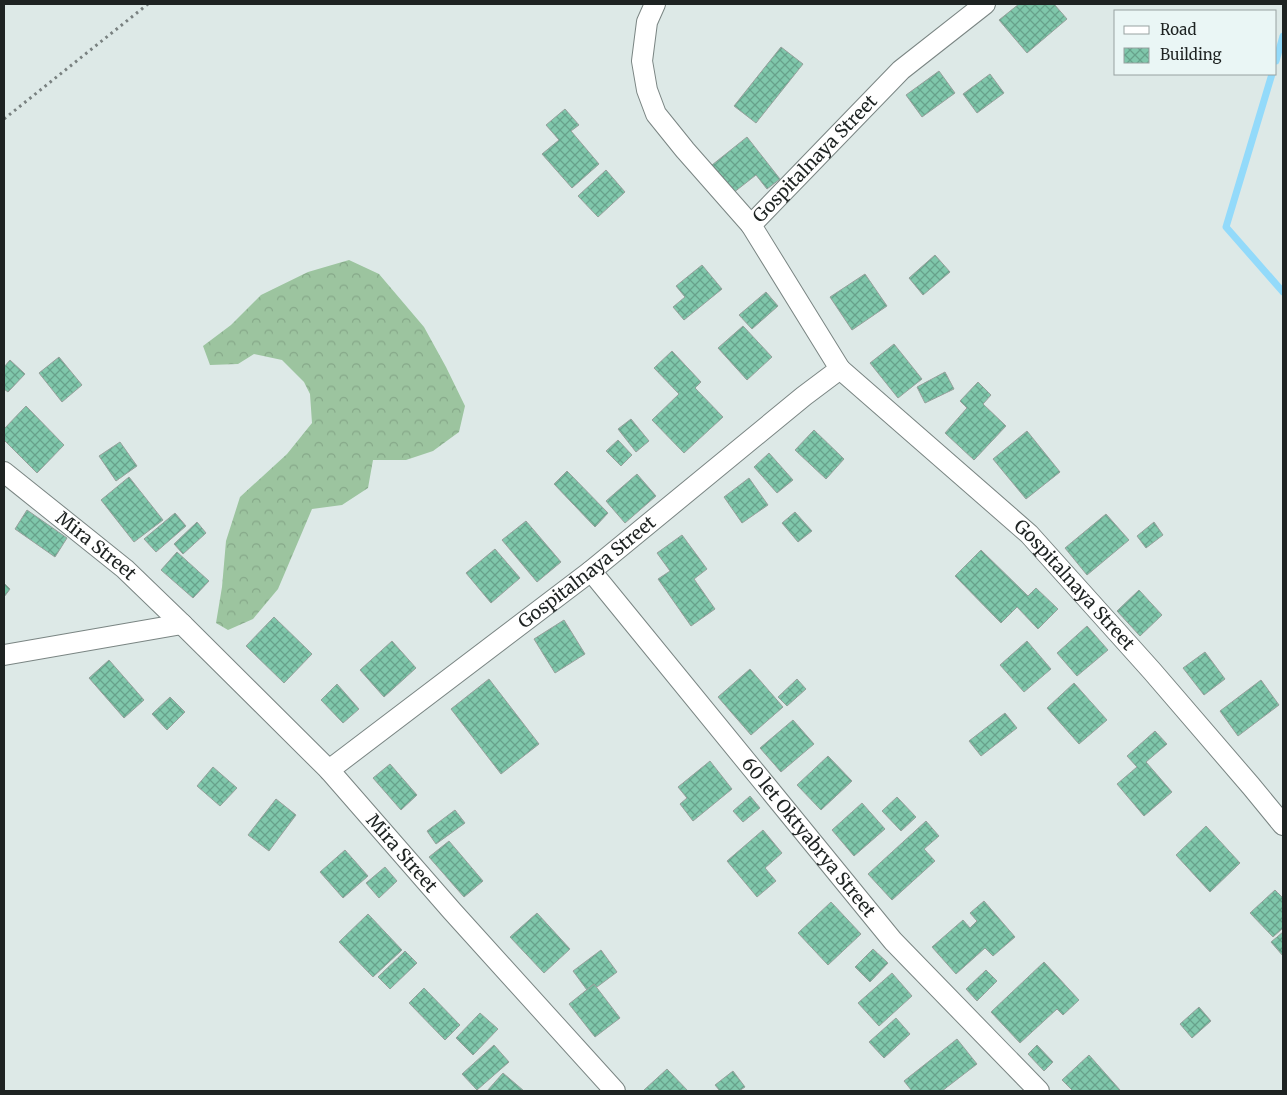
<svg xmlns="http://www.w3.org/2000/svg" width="1287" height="1095" viewBox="0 0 1287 1095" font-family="Merriweather,serif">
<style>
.forest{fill:url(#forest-crowns)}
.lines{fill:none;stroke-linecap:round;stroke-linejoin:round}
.stream{stroke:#93dafa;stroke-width:7}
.building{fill:url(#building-cross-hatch);stroke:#96a19c}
.minor-casing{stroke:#7a8583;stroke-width:22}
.path{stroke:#798180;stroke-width:3;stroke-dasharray:2.5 4;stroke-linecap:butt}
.minor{stroke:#fff;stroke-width:20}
.labels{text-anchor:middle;stroke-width:5;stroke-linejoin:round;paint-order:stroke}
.street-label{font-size:18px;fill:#1e2322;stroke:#eaf6f5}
</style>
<defs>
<pattern id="forest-crowns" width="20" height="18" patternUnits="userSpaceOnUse" patternTransform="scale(1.25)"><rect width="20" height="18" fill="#9cc49f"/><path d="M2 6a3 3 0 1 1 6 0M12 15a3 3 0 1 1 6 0" fill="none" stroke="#86a889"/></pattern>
<pattern id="building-cross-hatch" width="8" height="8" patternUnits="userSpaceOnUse" patternTransform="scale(1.25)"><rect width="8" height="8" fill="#7fc7ab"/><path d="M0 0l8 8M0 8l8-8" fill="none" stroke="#67a18b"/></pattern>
</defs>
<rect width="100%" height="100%" fill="#dde9e7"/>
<polygon class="forest" points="349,260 379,274 424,327 446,367 465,406 459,432 433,451 406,460 373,460 368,488 342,505 312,509 278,589 253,619 228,630 216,623 222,587 226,541 240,497 287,454 312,423 310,394 304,382 282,360 254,354 238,364 210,365 203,346 231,325 261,295 308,272"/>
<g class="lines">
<g class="stream">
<polyline points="1276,61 1283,36"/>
<polyline points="1272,74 1226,227 1283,292"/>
</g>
</g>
<g class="building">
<polygon points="1019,4 1054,4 1067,19 1027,53 999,20"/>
<polygon points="781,47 803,64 756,123 734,106"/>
<polygon points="939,71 955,93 922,117 906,95"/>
<polygon points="990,74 1004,93 977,113 963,94"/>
<polygon points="565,109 579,125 571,131 599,164 572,188 542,154 559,140 546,125"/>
<polygon points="747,137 780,179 767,189 756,175 733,193 712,165"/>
<polygon points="606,170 625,192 598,217 578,196"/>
<polygon points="935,255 950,272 923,295 909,278"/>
<polygon points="702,265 722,289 684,320 673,307 685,297 676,286"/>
<polygon points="865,274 887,306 852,330 830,297"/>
<polygon points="766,292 778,306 752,329 739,315"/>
<polygon points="743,326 772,357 747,380 718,348"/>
<polygon points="894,344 922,379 898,398 870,363"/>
<polygon points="672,351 701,382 695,388 723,417 684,453 652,420 679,394 654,368"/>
<polygon points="59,357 82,385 62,402 39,373"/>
<polygon points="10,360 25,374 8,392 4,389 4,367"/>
<polygon points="945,372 954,389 925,403 917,387"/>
<polygon points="978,382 991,395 983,404 1006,426 974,460 945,433 967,408 960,401"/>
<polygon points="26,406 64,445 37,473 4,440 4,429"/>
<polygon points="631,419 649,441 636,452 618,429"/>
<polygon points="814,430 844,459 826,479 795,450"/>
<polygon points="1027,431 1060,472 1026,499 993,459"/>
<polygon points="618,440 632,455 621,466 606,451"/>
<polygon points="120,442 137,466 116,481 99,456"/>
<polygon points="769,453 793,480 777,493 754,467"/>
<polygon points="567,471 608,513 595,527 554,484"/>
<polygon points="637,474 656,496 625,523 606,501"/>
<polygon points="129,477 163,520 134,542 101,500"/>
<polygon points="749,478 768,505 742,523 724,497"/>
<polygon points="27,510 67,538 55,557 15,529"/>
<polygon points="795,512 812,531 798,542 782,523"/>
<polygon points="175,513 186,526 156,552 144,539"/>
<polygon points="1106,514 1129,540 1087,575 1065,548"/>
<polygon points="526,521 561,562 537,582 502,540"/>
<polygon points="197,522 206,533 183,554 174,544"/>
<polygon points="1154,522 1163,535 1146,548 1137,536"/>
<polygon points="682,535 707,569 694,579 715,609 691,626 658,579 670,571 657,553"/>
<polygon points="495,549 520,578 491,603 466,573"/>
<polygon points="981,550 1028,596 1036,588 1058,609 1038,629 1017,607 1001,623 955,576"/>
<polygon points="177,552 209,581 193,598 161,570"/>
<polygon points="4,583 10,589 4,597"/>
<polygon points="1139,590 1162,615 1140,636 1117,611"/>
<polygon points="274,617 312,654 284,683 246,646"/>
<polygon points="564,620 585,654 555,673 534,639"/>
<polygon points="1087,626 1108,650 1077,676 1057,653"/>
<polygon points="392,641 416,668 384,697 360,670"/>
<polygon points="1027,641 1051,669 1024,692 1000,665"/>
<polygon points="1205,652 1225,679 1204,695 1183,668"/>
<polygon points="109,660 144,700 124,718 89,678"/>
<polygon points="750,669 783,707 751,735 718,697"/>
<polygon points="489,679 539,744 501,774 451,709"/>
<polygon points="797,679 806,689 787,706 778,697"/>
<polygon points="1261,680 1279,705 1238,736 1220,711"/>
<polygon points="1074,683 1107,720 1079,744 1047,708"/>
<polygon points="337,684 359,709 343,723 321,700"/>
<polygon points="170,697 185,712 167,730 152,714"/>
<polygon points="1005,713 1017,728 981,756 969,741"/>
<polygon points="793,720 814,744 781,772 760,748"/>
<polygon points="1155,731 1167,744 1146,762 1172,792 1144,816 1117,784 1137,767 1127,756"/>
<polygon points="828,756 852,781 821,810 797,785"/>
<polygon points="710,761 732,789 693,821 680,804 687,798 678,787"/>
<polygon points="390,764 417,795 401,810 373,778"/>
<polygon points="213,767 237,788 220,806 197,786"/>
<polygon points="750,796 760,808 743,822 733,811"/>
<polygon points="897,797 916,817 901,831 882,811"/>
<polygon points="276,799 296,815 269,851 248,835"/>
<polygon points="862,803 885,829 854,856 832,830"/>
<polygon points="455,810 465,823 436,844 427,831"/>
<polygon points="926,821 939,836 924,849 935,861 892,900 868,874"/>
<polygon points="1206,826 1240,863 1210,892 1176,855"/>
<polygon points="763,830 782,853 765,868 776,881 757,897 727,861"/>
<polygon points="449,841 483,881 464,897 429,857"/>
<polygon points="345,850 368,876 343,898 320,872"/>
<polygon points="385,867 397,881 379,898 366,883"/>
<polygon points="1275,890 1283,898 1283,928 1273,937 1250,913"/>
<polygon points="984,901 1015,937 993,956 985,948 956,974 932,947 963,920 970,928 977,921 970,913"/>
<polygon points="831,902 861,934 828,965 798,933"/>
<polygon points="537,913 570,949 544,973 510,937"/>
<polygon points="368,914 402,950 373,977 339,942"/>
<polygon points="1283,932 1283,956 1271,942"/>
<polygon points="873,949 888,963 870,982 855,967"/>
<polygon points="601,950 617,972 597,987 594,984 587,990 573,971"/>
<polygon points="405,951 417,963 390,989 378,977"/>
<polygon points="1044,962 1079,1000 1063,1015 1057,1009 1020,1043 991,1012"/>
<polygon points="986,970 997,981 977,1001 966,989"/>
<polygon points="892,973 912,996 879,1026 858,1003"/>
<polygon points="594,984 620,1018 595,1037 569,1004"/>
<polygon points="424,988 460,1025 445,1040 409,1003"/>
<polygon points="1199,1007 1211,1021 1192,1038 1180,1024"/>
<polygon points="480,1013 498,1029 473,1055 456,1038"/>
<polygon points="896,1018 910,1034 884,1058 869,1042"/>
<polygon points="957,1039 977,1064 942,1091 912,1091 904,1081"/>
<polygon points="494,1045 509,1062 477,1090 462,1074"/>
<polygon points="1037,1045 1053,1062 1044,1071 1028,1054"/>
<polygon points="1089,1055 1120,1090 1118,1091 1073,1091 1062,1080"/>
<polygon points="667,1069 688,1091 646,1091 644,1090"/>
<polygon points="733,1071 745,1087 739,1091 720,1091 715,1085"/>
<polygon points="503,1073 524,1091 487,1091"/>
</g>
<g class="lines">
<g class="minor-casing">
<g id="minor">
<polyline points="655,4 647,22 642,61 647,90 656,114 685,150 751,225"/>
<path id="s1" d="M840 369 1029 534 1152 671 1251 786 1283 825"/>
<path id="s2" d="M4 472 125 569 182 624 329 770 452 911 615 1091"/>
<path id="s3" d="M591 571 893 941 1039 1091"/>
<polyline points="4,655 182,624"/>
<path id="s4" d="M329 770 591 571 804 396 840 369 751 225 901 70 985 4"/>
</g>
</g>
<polyline class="path" points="4,119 148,4"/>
<use href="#minor" class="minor"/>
</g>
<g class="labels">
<g class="street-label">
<text dy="6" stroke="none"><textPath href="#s4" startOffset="911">Gospitalnaya Street</textPath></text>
<text dy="6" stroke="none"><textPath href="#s2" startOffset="118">Mira Street</textPath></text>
<text dy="6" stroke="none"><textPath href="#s4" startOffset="325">Gospitalnaya Street</textPath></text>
<text dy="6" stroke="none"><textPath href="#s1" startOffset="319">Gospitalnaya Street</textPath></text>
<text dy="6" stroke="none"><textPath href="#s3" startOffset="344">60 let Oktyabrya Street</textPath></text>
<text dy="6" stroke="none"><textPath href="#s2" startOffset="552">Mira Street</textPath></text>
</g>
</g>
<rect width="1287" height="1095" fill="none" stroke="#1e2322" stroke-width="10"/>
<rect x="1114" y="10" width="162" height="65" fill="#eaf6f5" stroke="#98a2a1"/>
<rect x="1124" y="26" width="25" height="8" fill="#ffffff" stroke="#98a2a1"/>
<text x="1160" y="35" font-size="15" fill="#1e2322">Road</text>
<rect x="1124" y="48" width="25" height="15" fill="url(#building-cross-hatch)" stroke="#98a2a1"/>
<text x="1160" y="60" font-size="15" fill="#1e2322">Building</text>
</svg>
